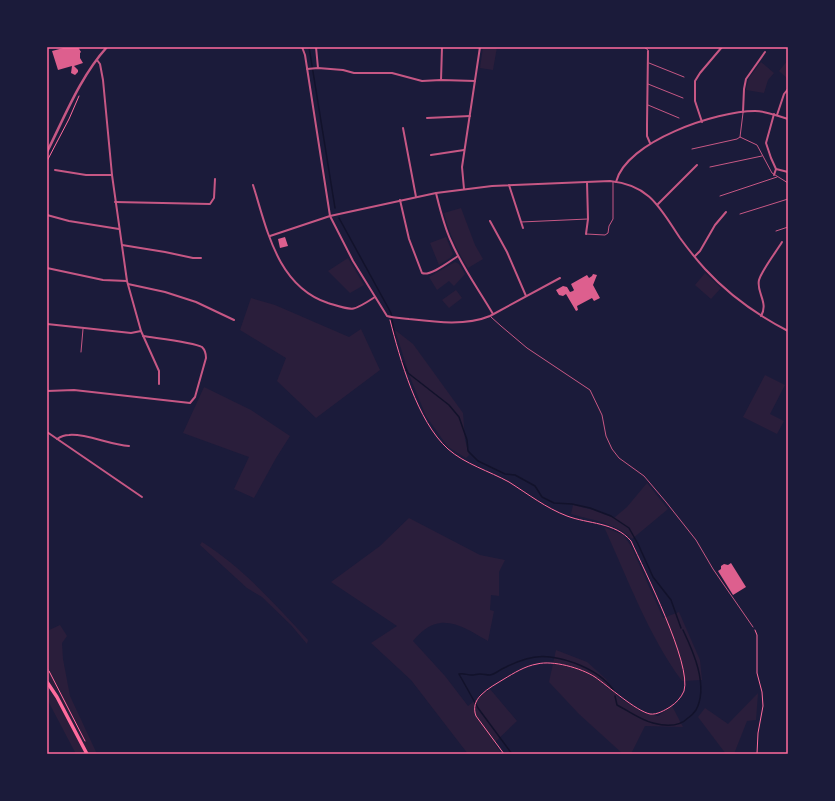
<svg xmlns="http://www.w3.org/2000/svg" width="835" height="801" viewBox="0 0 835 801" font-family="Poppins,sans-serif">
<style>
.green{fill:#2a1e3b}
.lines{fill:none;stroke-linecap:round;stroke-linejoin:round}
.stream{stroke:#12122b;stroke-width:1.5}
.building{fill:#dd5f8e}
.path{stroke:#ff6b9d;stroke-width:1}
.service{stroke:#c65784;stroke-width:1}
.minor{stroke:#c65784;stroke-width:2}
.tertiary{stroke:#c65784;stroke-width:2.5}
.primary{stroke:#ff6b9d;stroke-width:3.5}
.neatline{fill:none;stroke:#ff6b9d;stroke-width:1.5}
</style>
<rect width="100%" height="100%" fill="#1b1b3a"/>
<g class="green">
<polygon points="483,47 497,47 493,70 480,68"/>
<polygon points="788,60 788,79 779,71"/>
<polygon points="761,62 774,73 768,80 764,93 746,90 749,78"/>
<path d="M461 208 475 245 483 259 468 268C457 251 449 233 444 213Z"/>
<polygon points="446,237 453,254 450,258 439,265 430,243"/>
<polygon points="348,258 364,285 350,293 328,271"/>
<polygon points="455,262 459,264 465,274 454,286 449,281 437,290 429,277"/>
<polygon points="705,273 721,288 711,299 695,285"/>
<polygon points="456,290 462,298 449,308 442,300"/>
<polygon points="251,298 275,305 349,337 361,329 380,370 316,418 277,381 286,358 240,330"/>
<polygon points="395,330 413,344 463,413 465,440 469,455 466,458 448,447 426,416 410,377"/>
<polygon points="765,375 785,385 770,414 784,421 777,434 743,417"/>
<polygon points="204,387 251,410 290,436 276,458 254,498 234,489 249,457 183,433"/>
<path d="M647 483 668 509 632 539C616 523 592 520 571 514L573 505 593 510 614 518 627 507Z"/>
<path d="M409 518 480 555 505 560 499 572V596L491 595 490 610 494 611 488 641C468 630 446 613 424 630 420 633 416 637 413 641L445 676 468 706 490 689 517 721 494 743 502 754H468L411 680 371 643 397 626 331 582 380 546Z"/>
<path d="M604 527 623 535 631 546 663 618 679 612 700 660 702 680 682 681C648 635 628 579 604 527Z"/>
<path d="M202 542C243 568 275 604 308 640L307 644 291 625 262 597 247 588 200 545Z"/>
<polygon points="60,625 67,636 62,643 63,659 70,696 97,754 76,754 47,699 47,631"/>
<polygon points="556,650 587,662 606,679 618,697 644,713 658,716 672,706 683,727 645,726 631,754 623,754 579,714 549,682"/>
<polygon points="758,693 756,720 747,721 734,754 726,754 698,717 705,708 728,724"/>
</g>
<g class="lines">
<g class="stream">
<polyline points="309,47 335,208"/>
<polyline points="339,218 391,313 395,338"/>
<polyline points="402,361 408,373 449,405 459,417 467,440 468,451 478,461 505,474 515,475 535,486 542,497 554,503 572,504 590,508 611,516 629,528 638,544 653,577 671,600 681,628"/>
<path d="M615 696 617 705C629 711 640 720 653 723 664 726 679 727 688 718 691 716 694 713 696 710 709 686 693 651 683 630"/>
<path d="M512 754 478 708 459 674C464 673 467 675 471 675 475 675 477 674 480 674 484 674 486 675 490 675 496 674 500 669 506 667 512 664 519 661 526 659 553 650 599 668 614 691"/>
</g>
</g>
<g class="building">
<polygon points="67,47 78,47 81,52 80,53 80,58 83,63 74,66 78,70 78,72 75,75 71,73 72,66 58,70 52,51"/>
<polygon points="285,237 288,246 280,248 278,239"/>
<polygon points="593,274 597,275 593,285 600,298 594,301 592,298 577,306 578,310 576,311 566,294 563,296 559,295 556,290 563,286 567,287 570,292 573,291 574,290 571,284 587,275 589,278 592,276"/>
<polygon points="724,564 728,565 731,563 746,587 733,595 718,571 721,569 721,566"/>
</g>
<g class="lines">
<g class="path">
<polyline points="47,161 69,119 79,96"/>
<path d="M390 320C400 359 417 421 448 449 465 464 489 471 509 482 528 494 546 508 567 516 588 524 615 522 631 541 644 570 692 664 684 691 681 698 676 703 670 707 665 710 657 715 650 714 636 711 608 686 595 677 581 668 553 660 537 664 525 666 514 673 504 679 496 684 488 688 481 695 475 701 473 708 476 716L504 754"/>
<polyline points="755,630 757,635 757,673 762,692 763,706 758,733 757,754"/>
<polyline points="49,671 85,741"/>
</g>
<g class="service">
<polyline points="644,47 648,50"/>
<polyline points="649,63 684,77"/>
<polyline points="648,84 683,98"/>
<polyline points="648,105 679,118"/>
<polyline points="743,113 740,137 757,145 772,173 788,183"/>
<polyline points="692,149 737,139 740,137"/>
<polyline points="710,167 762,156"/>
<polyline points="720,196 777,177"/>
<polyline points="740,214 788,199"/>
<polyline points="521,222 588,219"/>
<polyline points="776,231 788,227"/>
<polyline points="586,234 605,235 608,233 609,226 613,219 613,182"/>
<polyline points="491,317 501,326 527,348 590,390 602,415 606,436 612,449 619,458 644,476 666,502 696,540 713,569 753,627"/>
<polyline points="81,352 83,329"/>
<polyline points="47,668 48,669"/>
</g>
<g class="minor">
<path d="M302 47 305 55 330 216 353 261 387 316C394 318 402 318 409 319 435 322 466 326 490 316L560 278"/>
<polyline points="316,47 318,68"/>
<polyline points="648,51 647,124 647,136 650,143"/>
<polyline points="97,60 100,64 103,80 112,175 127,281 141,331 159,371 159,384"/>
<polyline points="307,69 318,68 343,70 354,73 392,73 422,81 441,80 475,81"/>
<polyline points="441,80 442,47"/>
<polyline points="743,112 744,89 746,79 765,52"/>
<polyline points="774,114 766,143 771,158 776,169 774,175"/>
<polyline points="777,115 784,94 788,89"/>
<polyline points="427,118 470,116"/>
<polyline points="702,122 695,101 695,81 700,73 722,47"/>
<polyline points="403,128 416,197"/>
<polyline points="431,155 464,150"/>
<polyline points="776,169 788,172"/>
<polyline points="55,170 86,175 112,175"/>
<path d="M616 182C626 141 717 111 755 111 767 111 777 116 788 119"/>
<path d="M253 185C267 229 277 286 328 303 354 311 352 312 375 297"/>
<polyline points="509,185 523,228"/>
<polyline points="464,189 462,167 480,47"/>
<path d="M436 193C440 209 444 226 451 241 462 267 479 290 493 314"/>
<path d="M400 200 409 239 422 273C430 277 450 261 458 256"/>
<polyline points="115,202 210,204 214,198 215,179"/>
<polyline points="658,204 697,165"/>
<polyline points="47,215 69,221 119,229"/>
<polyline points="490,221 507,252 526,296"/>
<polyline points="586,234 588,219 587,182"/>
<path d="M270 236 330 216 436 193 492 186 610 181C650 185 660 208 680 238 688 249 696 259 705 269 729 295 757 315 788 331"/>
<polyline points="122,245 165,252 193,258 201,258"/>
<polyline points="695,256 700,251 715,225 726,212"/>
<polyline points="47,268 103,280 127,281"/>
<polyline points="128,284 165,292 196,302 234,320"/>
<path d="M761 316C769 303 756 292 759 280 762 270 776 252 782 242"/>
<polyline points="47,324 131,333 141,331"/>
<path d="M47 391 74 390 190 403 195 397 206 358C206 354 205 350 202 347 193 342 154 338 143 336"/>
<polyline points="47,432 142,497"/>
<path d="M57 439C60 437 64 435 69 435 85 433 110 445 129 446"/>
</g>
<path class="tertiary" d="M47 152C65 116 80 77 107 47"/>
<polyline class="primary" points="47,682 57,697 87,754"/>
</g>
<rect width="835" height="801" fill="none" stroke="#1b1b3a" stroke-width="96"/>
<rect x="48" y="48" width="739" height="705" class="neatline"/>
</svg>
